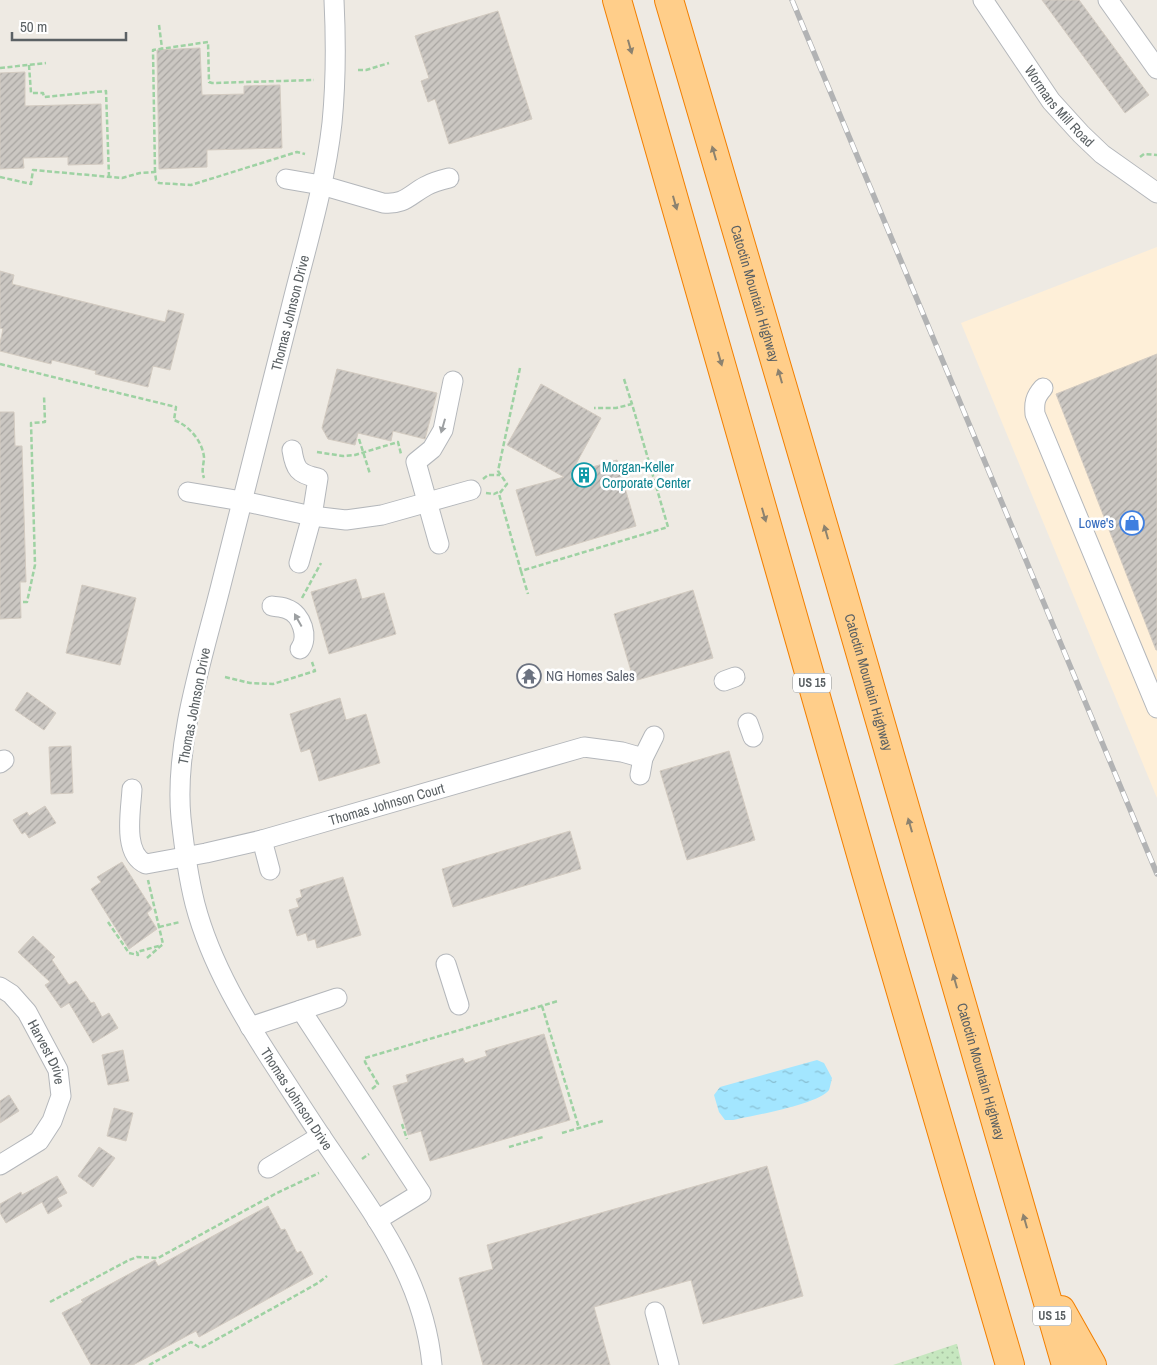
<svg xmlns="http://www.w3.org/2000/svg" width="1157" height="1365" viewBox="0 0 1157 1365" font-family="'Archivo Narrow',sans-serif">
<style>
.commercial{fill:#feefd8}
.green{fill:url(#green-dots)}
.water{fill:url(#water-ripples)}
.building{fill:url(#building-hatch);stroke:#d3cbc1}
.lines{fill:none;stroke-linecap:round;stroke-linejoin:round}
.minor-casing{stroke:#b4b7bb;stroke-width:21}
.highway-casing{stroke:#f27f00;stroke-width:30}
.path{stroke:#9ed2a3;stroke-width:2.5;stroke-dasharray:5 2.5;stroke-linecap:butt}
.minor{stroke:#fff;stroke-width:19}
.highway{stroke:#ffce8a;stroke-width:28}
.rail-casing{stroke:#b2b3b4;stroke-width:5.5}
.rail{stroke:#fff;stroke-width:4;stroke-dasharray:11;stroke-linecap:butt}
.oneway{fill:#8c826f}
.oneway2{fill:#9da0a2}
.labels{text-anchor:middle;stroke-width:5;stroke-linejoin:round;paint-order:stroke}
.shield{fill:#fff;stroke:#8c9092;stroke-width:1}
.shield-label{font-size:12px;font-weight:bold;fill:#5b6164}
.street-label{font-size:14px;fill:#5b6164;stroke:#fff}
.culture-label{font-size:14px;fill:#0d838f;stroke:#fff;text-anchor:start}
.shop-label{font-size:14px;fill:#366cbe;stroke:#fff;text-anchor:end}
.worship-label{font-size:14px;fill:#5b616d;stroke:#fff;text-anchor:start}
</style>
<defs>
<pattern id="green-dots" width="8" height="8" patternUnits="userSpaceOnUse" patternTransform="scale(1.25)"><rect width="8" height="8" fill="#c6e7bf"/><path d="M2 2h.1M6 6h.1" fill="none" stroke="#a4bf9f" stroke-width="1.8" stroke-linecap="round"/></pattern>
<pattern id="water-ripples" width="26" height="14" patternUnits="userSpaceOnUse" patternTransform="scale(1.25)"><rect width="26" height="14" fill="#a3e6ff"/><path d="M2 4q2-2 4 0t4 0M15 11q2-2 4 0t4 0" fill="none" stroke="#88bed2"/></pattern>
<pattern id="building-hatch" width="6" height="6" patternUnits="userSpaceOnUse" patternTransform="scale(1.25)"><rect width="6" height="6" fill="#cbc7c2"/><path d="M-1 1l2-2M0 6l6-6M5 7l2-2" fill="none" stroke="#a8a5a1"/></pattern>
</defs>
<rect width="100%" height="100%" fill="#eeeae3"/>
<polygon class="commercial" points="1157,247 1157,798 961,323"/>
<polygon class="green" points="957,1344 962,1365 893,1365 956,1344"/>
<path class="water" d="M817 1060 824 1063 832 1078C831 1082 830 1087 829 1090 819 1104 752 1116 733 1120H725L719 1112 714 1095 720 1087Z"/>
<g class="building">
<polygon points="1042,0 1079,0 1149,95 1125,113"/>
<polygon points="498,11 532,119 449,144 435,99 428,102 421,81 429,78 415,36"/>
<polygon points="200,48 202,95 244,94 244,86 280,85 282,148 207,150 207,167 159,169 157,50"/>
<polygon points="25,72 25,106 101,104 103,164 68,165 68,157 23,158 24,168 0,169 0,73"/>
<polygon points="0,271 14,275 12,284 165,322 168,310 184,314 170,370 153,366 148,387 95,374 96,371 52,360 51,364 0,351 0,343 3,329 0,328"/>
<polygon points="1157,354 1157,650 1156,650 1056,394"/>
<polygon points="337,369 437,393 425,439 393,431 391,441 358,433 355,445 328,439 322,428"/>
<polygon points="541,384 601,418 571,473 617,460 636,526 536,556 516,490 564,477 507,445"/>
<polygon points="0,412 14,412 15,446 22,446 26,582 20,582 21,618 0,619"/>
<polygon points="356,579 362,599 384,593 396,634 329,654 311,592"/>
<polygon points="82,585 136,598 120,665 66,653"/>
<polygon points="693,590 713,658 634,681 614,614"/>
<polygon points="27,692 56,713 44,730 15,710"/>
<polygon points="340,698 346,720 366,714 380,763 319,781 310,749 301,752 290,714"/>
<polygon points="71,746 73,793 51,794 49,747"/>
<polygon points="729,751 755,840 687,860 660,771"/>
<polygon points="45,806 56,823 29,838 25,832 22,834 13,820 27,812 29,816"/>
<polygon points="570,831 581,869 453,907 442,869"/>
<polygon points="122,862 152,909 147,913 157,929 129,949 91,889 101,882 97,877"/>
<polygon points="343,877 361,935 317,948 315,939 308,941 306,933 297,936 289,910 299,907 296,899 302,897 300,890"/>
<polygon points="33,936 55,957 52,960 69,985 76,981 91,1003 94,1002 102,1017 109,1013 118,1028 93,1043 69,1003 61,1008 45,985 50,982 18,952"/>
<polygon points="544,1034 570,1120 430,1161 421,1131 408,1135 393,1086 408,1082 406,1075 463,1058 465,1063 487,1056 485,1051"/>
<polygon points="123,1050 129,1081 108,1085 102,1055"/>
<polygon points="9,1095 19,1111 0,1123 0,1101"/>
<polygon points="114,1108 133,1113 126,1141 107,1136"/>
<polygon points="99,1147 115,1158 93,1187 78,1176"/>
<polygon points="767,1166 803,1296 703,1324 691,1280 594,1307 610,1365 483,1365 459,1278 493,1269 487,1245"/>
<polygon points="57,1176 67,1193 57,1198 62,1206 48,1214 42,1202 6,1223 0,1213 0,1204 21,1192 22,1195"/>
<polygon points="268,1206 281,1230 285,1229 297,1253 301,1251 313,1274 199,1337 196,1331 133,1365 91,1365 62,1313 83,1302 81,1300 155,1260 158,1266"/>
</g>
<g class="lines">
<g class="minor-casing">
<g id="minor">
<path id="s1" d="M334 0C336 41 336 82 332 123 325 186 306 247 291 308 268 402 243 495 220 589 202 660 174 745 181 818 184 846 188 876 195 904 211 965 245 1020 279 1072 296 1098 313 1125 331 1151 377 1219 424 1280 432 1365"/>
<path id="s2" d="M983 0 1051 101 1081 134 1102 154 1157 193"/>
<polyline points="1108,0 1157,69"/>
<path d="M286 179 321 185 383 203C405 205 409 195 426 186 433 182 441 180 449 178"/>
<path d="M1043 388C1035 397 1034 403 1035 414L1157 708"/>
<path d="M292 450C295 469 298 474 318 478L312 516 299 563"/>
<polyline points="188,492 242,501 312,516 346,520 382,515 471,490"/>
<polyline points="439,544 416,462 432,449 443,430 453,381"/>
<path d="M272 606C277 607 283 607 287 609 302 614 309 638 300 649"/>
<polyline points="724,681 735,677"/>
<polyline points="748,723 753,737"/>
<polyline points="0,763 4,760"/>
<polyline points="640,775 643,758 654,736"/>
<path id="s3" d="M132 789C131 810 122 854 146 864L206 853 262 840 584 747 622 752 643 758"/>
<polyline points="262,840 270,870"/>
<polyline points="446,964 459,1005"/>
<path id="s4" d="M0 987 11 994 27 1012 58 1070 61 1096 52 1121 39 1141 0 1165"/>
<polyline points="301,1010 421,1193 377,1220"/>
<polyline points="250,1027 337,998"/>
<polyline points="268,1168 321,1136"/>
<polyline points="655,1312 669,1365"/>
</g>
</g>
<g class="highway-casing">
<g id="highway">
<polyline points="617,0 866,872 1010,1365"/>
<path id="s5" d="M669 0 839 579 1066 1365"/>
<polyline points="1061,1310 1092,1365"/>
</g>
</g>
<g class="path">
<polyline points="159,25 162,48"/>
<polyline points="29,65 31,93 43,93 44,97 106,91 109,177"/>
<polyline points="0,68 46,63"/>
<polyline points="358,70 366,70 389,63"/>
<polyline points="1140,157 1144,154 1157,155"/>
<polyline points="155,172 153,50 208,42 209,82 212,83 314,80"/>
<polyline points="0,177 31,184 33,170 122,178 140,173 155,172 156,180 159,183 191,185 297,152 305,154"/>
<path d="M0 364 176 407 174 420C188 425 202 440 204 457 204 464 201 470 204 478"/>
<polyline points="520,368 498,471 507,484 499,494 521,571 668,527 632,404 616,408 594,408"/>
<polyline points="624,379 632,404"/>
<polyline points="359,439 370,474"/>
<polyline points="317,452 343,456 355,455 398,442 401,454"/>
<polyline points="483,479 488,475 500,475"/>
<polyline points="486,493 494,494 500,491"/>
<polyline points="521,571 528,594"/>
<polyline points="302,598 321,563"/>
<polyline points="23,602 27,602 35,565 31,423 45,422 44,395"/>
<polyline points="225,677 250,683 273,684 315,671 312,662"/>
<polyline points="108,922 129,953 138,955 137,952 162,945"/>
<polyline points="159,927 180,922"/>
<polyline points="147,958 163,944 148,880"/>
<polyline points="542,1006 579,1128"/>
<polyline points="372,1089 378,1084 365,1062 365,1058 558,1001"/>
<polyline points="402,1124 407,1139"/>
<polyline points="562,1133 603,1121"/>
<polyline points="509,1147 543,1137"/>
<polyline points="362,1159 369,1154"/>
<polyline points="50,1302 129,1260 137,1257 158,1258 275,1194 319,1173"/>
<polyline points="149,1365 191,1342 199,1347 203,1347 302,1292 318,1283 327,1276"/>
</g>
<use href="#minor" class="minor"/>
<use href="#highway" class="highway"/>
<g class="rail-casing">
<polyline id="rail" points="792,0 1157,874"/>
</g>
<use href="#rail" class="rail"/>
</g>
<defs><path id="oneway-solid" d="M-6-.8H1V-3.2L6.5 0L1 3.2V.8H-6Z" transform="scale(1.25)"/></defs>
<g class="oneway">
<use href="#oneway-solid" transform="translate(630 47) rotate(74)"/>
<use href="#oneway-solid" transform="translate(714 153) rotate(-106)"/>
<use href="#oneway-solid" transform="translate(675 203) rotate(74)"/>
<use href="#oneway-solid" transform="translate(720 359) rotate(74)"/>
<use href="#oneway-solid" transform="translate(780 376) rotate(-106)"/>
<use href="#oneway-solid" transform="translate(764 515) rotate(74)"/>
<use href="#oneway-solid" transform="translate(826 532) rotate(-106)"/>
<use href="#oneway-solid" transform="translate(910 825) rotate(-106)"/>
<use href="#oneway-solid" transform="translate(955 981) rotate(-106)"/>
<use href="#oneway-solid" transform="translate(1025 1221) rotate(-106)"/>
</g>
<g class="oneway2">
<use href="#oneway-solid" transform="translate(443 426) rotate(106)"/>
<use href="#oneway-solid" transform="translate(298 620) rotate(-119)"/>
</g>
<defs>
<g id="building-ring" transform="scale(1.25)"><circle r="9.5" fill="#fff" stroke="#0f9aa8" stroke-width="1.5"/><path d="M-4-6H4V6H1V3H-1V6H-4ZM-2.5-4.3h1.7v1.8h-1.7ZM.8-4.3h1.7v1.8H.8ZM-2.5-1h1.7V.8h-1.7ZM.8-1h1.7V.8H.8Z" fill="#0f9aa8"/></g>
<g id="shop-ring" transform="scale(1.25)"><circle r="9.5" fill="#fff" stroke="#3f7fe0" stroke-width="1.5"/><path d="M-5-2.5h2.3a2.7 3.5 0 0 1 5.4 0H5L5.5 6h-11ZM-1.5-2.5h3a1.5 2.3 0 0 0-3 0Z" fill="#3f7fe0"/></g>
<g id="temple-ring" transform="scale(1.25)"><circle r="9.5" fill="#fff" stroke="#6b7280" stroke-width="1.5"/><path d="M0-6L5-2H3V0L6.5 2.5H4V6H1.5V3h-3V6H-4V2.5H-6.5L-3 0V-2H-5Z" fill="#6b7280"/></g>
</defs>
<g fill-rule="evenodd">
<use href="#building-ring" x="584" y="475"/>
<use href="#shop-ring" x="1132" y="523"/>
<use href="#temple-ring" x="529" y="676"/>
</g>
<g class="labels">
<g class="shield">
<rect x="793" y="673.5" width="38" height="19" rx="4"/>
<rect x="1033" y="1306.5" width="38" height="19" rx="4"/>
</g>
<g class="shield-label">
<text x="812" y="687">US 15</text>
<text x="1052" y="1320">US 15</text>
</g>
<g class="street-label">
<text dy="5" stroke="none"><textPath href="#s2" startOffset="131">Wormans Mill Road</textPath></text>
<text dy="5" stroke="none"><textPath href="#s5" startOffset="306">Catoctin Mountain Highway</textPath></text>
<text transform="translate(290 313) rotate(-76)" y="5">Thomas Johnson Drive</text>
<text dy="5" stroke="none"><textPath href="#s5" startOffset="711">Catoctin Mountain Highway</textPath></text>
<text transform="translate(194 706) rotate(-79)" y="5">Thomas Johnson Drive</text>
<text dy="5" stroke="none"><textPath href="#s3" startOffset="329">Thomas Johnson Court</textPath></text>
<text dy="5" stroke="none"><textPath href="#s4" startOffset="82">Harvest Drive</textPath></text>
<text dy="5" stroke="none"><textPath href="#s5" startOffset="1116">Catoctin Mountain Highway</textPath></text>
<text dy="5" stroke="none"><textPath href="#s1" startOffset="1144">Thomas Johnson Drive</textPath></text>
</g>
<g class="culture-label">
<text x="602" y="472">Morgan-Keller<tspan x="602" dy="16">Corporate Center</tspan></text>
</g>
<g class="shop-label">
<text x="1114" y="528">Lowe's</text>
</g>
<g class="worship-label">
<text x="546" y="681">NG Homes Sales</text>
</g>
</g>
<path d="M12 32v8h114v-8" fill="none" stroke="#5b6164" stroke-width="2.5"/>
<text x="20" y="32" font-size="15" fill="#5b6164" stroke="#ffffff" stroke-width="4" paint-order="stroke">50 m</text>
</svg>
